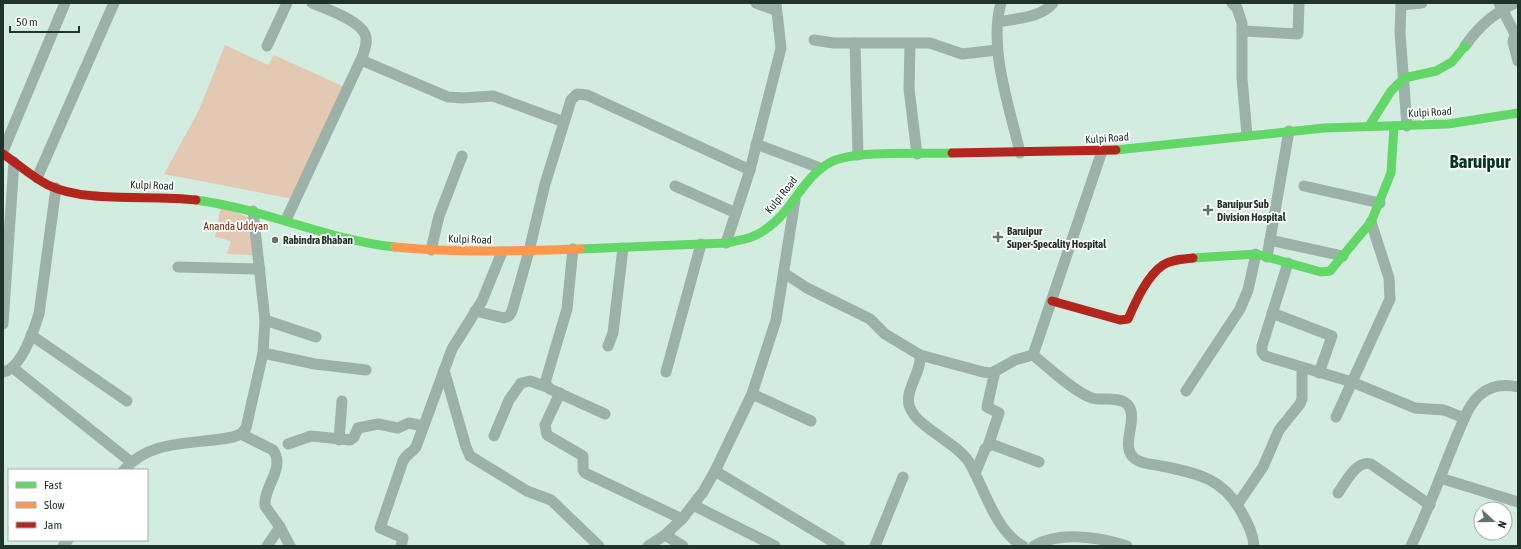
<svg xmlns="http://www.w3.org/2000/svg" width="1521" height="549" viewBox="0 0 1521 549" font-family="'Asap Condensed',sans-serif">
<style>
.green{fill:#e3c8b3}
.lines{fill:none;stroke-linecap:round;stroke-linejoin:round}
.street{stroke:#9cb2a8;stroke-width:11}
.fast{stroke:#63d668;stroke-width:9}
.slow{stroke:#ff974d;stroke-width:9}
.jam{stroke:#b3261e;stroke-width:9}
.poi-dot{fill:#5f756a;stroke:#fff;stroke-width:1.5}
.labels{text-anchor:middle;stroke-width:3.5;stroke-linejoin:round;paint-order:stroke}
.street-label{font-size:11px;fill:#21342b;stroke:#fff}
.poi-label{font-size:11px;font-weight:bold;fill:#21342b;stroke:#fff;text-anchor:start}
.park-label{font-size:11px;fill:#6e2704;stroke:#fff}
.town-label{font-size:19px;font-weight:bold;fill:#053623;stroke:#fff}
</style>
<rect width="100%" height="100%" fill="#d2eddf"/>
<g class="green">
<polygon points="225,45 268,65 274,55 347,88 293,199 164,174 199,110"/>
<polygon points="221,206 252,219 254,255 227,254 231,241 215,237"/>
</g>
<g class="lines">
<g class="street">
<polyline points="756,3 775,10"/>
<path d="M1001 3C988 48 1010 108 1020 153"/>
<polyline points="1232,3 1237,8 1242,23 1242,78 1247,135"/>
<polyline points="1401,3 1400,33 1407,126"/>
<polyline points="1499,3 1515,34"/>
<polyline points="1401,5 1422,3"/>
<path d="M999 22C1016 18 1041 18 1053 3"/>
<polyline points="1242,31 1298,34 1299,3"/>
<polyline points="1518,33 1515,34 1513,42 1518,61"/>
<polyline points="814,40 834,43 930,43 962,54 997,50"/>
<polyline points="855,43 858,155"/>
<polyline points="910,44 909,89 917,154"/>
<polyline points="267,46 287,3"/>
<path d="M1465 46C1479 26 1493 14 1515 3"/>
<polyline points="361,60 448,97 463,98 493,96 564,122"/>
<polyline points="756,144 820,168"/>
<polyline points="3,151 65,3"/>
<polyline points="37,178 114,3"/>
<polyline points="675,186 736,213"/>
<polyline points="1304,186 1380,203"/>
<path d="M286 220 363 55C365 48 368 41 365 34 359 20 326 9 312 3"/>
<polyline points="1270,240 1343,256"/>
<polyline points="726,243 750,170 781,48 776,3"/>
<polyline points="573,249 567,309 545,383 550,389 605,414"/>
<polyline points="431,250 439,216 462,156"/>
<polyline points="1267,257 1289,131"/>
<polyline points="1288,263 1262,346 1262,352 1265,356 1352,382 1415,408 1444,410 1464,418"/>
<polyline points="178,267 260,269"/>
<path d="M784 273 807 288 870 319 885 334 920 355C922 373 903 391 910 408 918 428 956 442 969 462 984 487 995 531 1023 546"/>
<polyline points="475,311 504,318 509,316 512,311 529,251 545,184 571,100 577,94 587,95 750,170"/>
<polyline points="1272,313 1332,336 1319,373"/>
<polyline points="265,320 316,337"/>
<polyline points="3,324 14,162"/>
<polyline points="31,335 127,401"/>
<polyline points="608,346 613,333 623,248"/>
<polyline points="263,353 315,364 366,370"/>
<polyline points="920,355 983,372 992,373 1015,360 1033,355"/>
<path d="M1033 355C1047 366 1075 393 1092 398 1102 401 1118 396 1127 404 1140 417 1120 444 1133 457 1139 464 1153 464 1161 466 1198 473 1225 479 1243 515 1249 526 1253 534 1254 546"/>
<polyline points="1033,355 1102,151"/>
<polyline points="13,368 131,462"/>
<polyline points="444,370 466,447 470,456 527,491 551,500 599,546"/>
<path d="M3 372C21 369 34 330 39 314L56 188"/>
<polyline points="666,372 701,244"/>
<polyline points="1186,391 1240,309 1248,290 1256,254"/>
<polyline points="560,393 545,425 547,435 583,456 583,470 585,473 682,519"/>
<polyline points="752,394 811,421"/>
<polyline points="1336,417 1390,299 1389,278 1371,222"/>
<path d="M241 434 273 450C286 468 263 487 265 506L280 527 290 546"/>
<polyline points="494,436 509,400 521,383 530,381 547,387"/>
<polyline points="339,440 342,401"/>
<polyline points="288,444 311,436 350,440 354,437 358,428 378,424 398,428 409,423 423,426"/>
<polyline points="988,446 999,413 987,407 995,371"/>
<path d="M124 470C151 438 196 445 233 437L241 434 246 428 263 353 265 320 253 211"/>
<polyline points="715,471 840,546"/>
<polyline points="975,474 985,449 991,444 1039,462"/>
<polyline points="1440,478 1518,502"/>
<path d="M1338 493C1346 482 1356 460 1371 464L1430 505"/>
<polyline points="693,505 775,546"/>
<polyline points="1237,505 1263,467 1279,430 1300,404 1302,399 1302,368"/>
<polyline points="665,535 683,546"/>
<polyline points="63,546 68,540"/>
<polyline points="267,546 280,527"/>
<path d="M401 546 403 538 380 528 403 461C406 454 412 453 416 447L452 349 482 301 502 252"/>
<polyline points="648,546 665,535 682,519 703,492 715,471 752,394 776,320 795,200"/>
<polyline points="875,546 903,477"/>
<path d="M1034 546C1059 531 1099 537 1127 546"/>
<path d="M1411 546C1429 509 1442 471 1458 433 1464 419 1469 404 1481 394 1492 385 1505 384 1518 387"/>
</g>
<g class="fast">
<polyline points="1369,126 1391,91 1404,78 1436,71 1452,62 1465,46"/>
<polyline points="1116,150 1324,128 1448,124 1518,113"/>
<path d="M196 200C264 209 328 240 395 247"/>
<path d="M580 249 726 243C740 240 755 238 766 229 793 211 802 177 831 162 855 150 923 154 952 153"/>
<polyline points="1193,258 1256,254 1321,272 1330,271 1371,222 1391,173 1394,126"/>
</g>
<path class="slow" d="M395 247C457 253 518 251 580 249"/>
<g class="jam">
<polyline points="952,153 1116,150"/>
<path d="M3 154C18 164 32 177 48 185 87 204 152 194 196 200"/>
<path d="M1052 301 1120 320 1128 319C1136 301 1147 276 1163 265 1172 259 1183 259 1193 258"/>
</g>
</g>
<g class="poi-dot">
<path d="M1206 204h4v4h4v4h-4v4h-4v-4h-4v-4h4z"/>
<path d="M996 231h4v4h4v4h-4v4h-4v-4h-4v-4h4z"/>
<circle cx="275" cy="240" r="4"/>
</g>
<g class="labels">
<g class="street-label">
<text transform="translate(1430 112) rotate(-3)" y="4">Kulpi Road</text>
<text transform="translate(1107 138) rotate(-4)" y="4">Kulpi Road</text>
<text transform="translate(152 185) rotate(2)" y="4">Kulpi Road</text>
<text transform="translate(781 195) rotate(-51)" y="4">Kulpi Road</text>
<text transform="translate(470 239) rotate(2)" y="4">Kulpi Road</text>
</g>
<g class="poi-label">
<text x="1217" y="208">Baruipur Sub<tspan x="1217" dy="13">Division Hospital</tspan></text>
<text x="1007" y="235">Baruipur<tspan x="1007" dy="13">Super-Specality Hospital</tspan></text>
<text x="283" y="244">Rabindra Bhaban</text>
</g>
<g class="park-label">
<text x="236" y="230">Ananda Uddyan</text>
</g>
<g class="town-label">
<text x="1480" y="168">Baruipur</text>
</g>
</g>
<rect width="1521" height="549" fill="none" stroke="#21342b" stroke-width="8"/>
<rect x="8" y="469" width="140" height="72" fill="#ffffff" stroke="#a6aeaa"/>
<rect x="16" y="482" width="20" height="6" fill="#63d668" stroke="#a6aeaa"/>
<text x="44" y="489" font-size="12" fill="#21342b">Fast</text>
<rect x="16" y="502" width="20" height="6" fill="#ff974d" stroke="#a6aeaa"/>
<text x="44" y="509" font-size="12" fill="#21342b">Slow</text>
<rect x="16" y="522" width="20" height="6" fill="#b3261e" stroke="#a6aeaa"/>
<text x="44" y="529" font-size="12" fill="#21342b">Jam</text>
<g transform="translate(1493 521) rotate(111)"><circle r="19" fill="#ffffff" stroke="#a6aeaa"/>
<path d="M0-3L7 15L0 10L-7 15Z" fill="#5f756a"/>
<text y="-6" font-size="11" font-weight="bold" text-anchor="middle" fill="#21342b">N</text>
</g>
<path d="M10 26v6h69v-6" fill="none" stroke="#21342b" stroke-width="2"/>
<text x="16" y="26" font-size="12" fill="#21342b" stroke="#ffffff" stroke-width="3" paint-order="stroke">50 m</text>
</svg>
